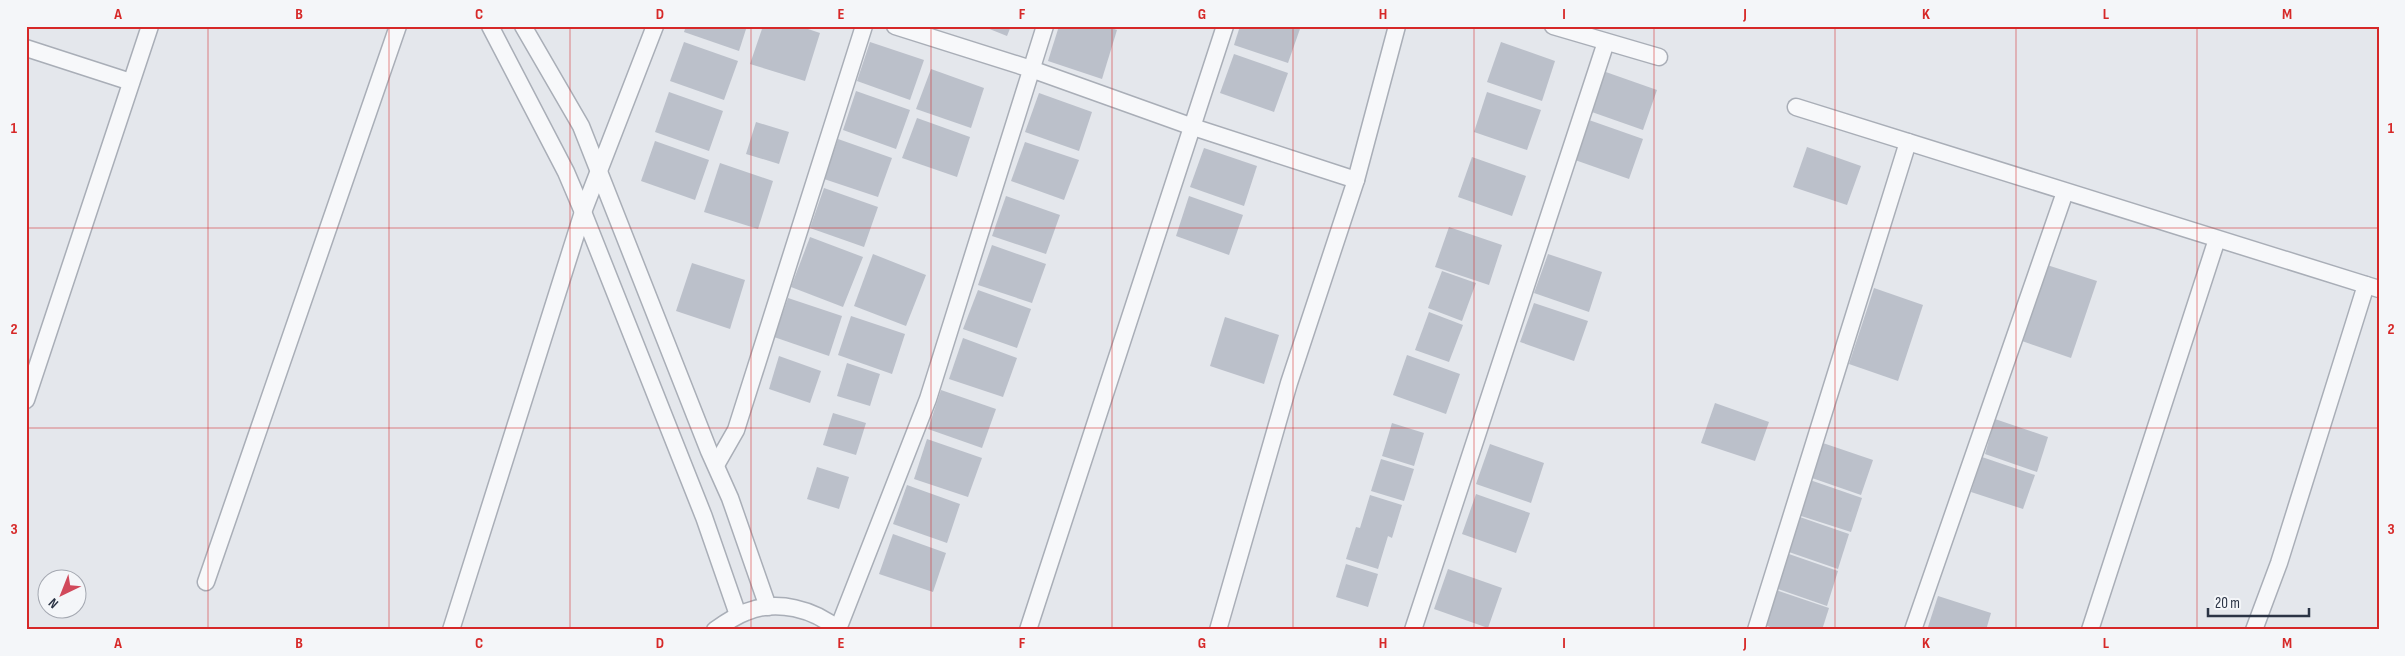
<svg xmlns="http://www.w3.org/2000/svg" width="2405" height="656" viewBox="0 0 2405 656" font-family="'Sofia Sans Condensed',sans-serif">
<style>
.building{fill:#bbc0ca}
.lines{fill:none;stroke-linecap:round;stroke-linejoin:round}
.lane-casing{stroke:#a9aeb7;stroke-width:19}
.lane{stroke:#f7f8fa;stroke-width:16}
.grid{fill:none;stroke:#d62828;stroke-width:1;stroke-opacity:0.55}
.neatline{fill:none;stroke:#d62828;stroke-width:2}
.grid-label{font-size:16px;text-anchor:middle;font-weight:bold;fill:#d62828}
</style>
<rect width="100%" height="100%" fill="#e4e7ec"/>
<g class="building">
<polygon points="686,26 747,26 739,51 684,32"/>
<polygon points="763,26 799,26 820,33 805,81 750,64"/>
<polygon points="982,26 1011,26 1007,36"/>
<polygon points="1059,26 1105,26 1117,30 1102,79 1048,61"/>
<polygon points="1240,26 1301,26 1288,63 1234,45"/>
<polygon points="684,42 738,61 724,100 670,81"/>
<polygon points="870,42 924,60 910,100 857,81"/>
<polygon points="1501,42 1555,61 1542,101 1487,82"/>
<polygon points="1234,54 1288,73 1274,112 1220,93"/>
<polygon points="931,69 984,88 971,128 916,109"/>
<polygon points="1603,71 1657,90 1643,130 1589,111"/>
<polygon points="856,91 910,110 896,149 843,130"/>
<polygon points="669,92 723,111 709,151 655,132"/>
<polygon points="1487,92 1541,110 1527,150 1474,132"/>
<polygon points="1039,93 1092,112 1079,151 1025,132"/>
<polygon points="917,118 970,137 957,177 902,158"/>
<polygon points="1589,120 1643,139 1629,179 1575,160"/>
<polygon points="756,122 789,132 779,164 746,154"/>
<polygon points="838,139 892,158 878,197 824,179"/>
<polygon points="655,141 709,160 695,200 641,181"/>
<polygon points="1025,142 1079,160 1064,200 1011,181"/>
<polygon points="1807,147 1861,166 1847,205 1793,187"/>
<polygon points="1204,148 1257,166 1244,206 1190,187"/>
<polygon points="1472,157 1526,176 1512,216 1458,197"/>
<polygon points="720,163 773,181 758,229 704,212"/>
<polygon points="824,188 878,207 864,247 810,228"/>
<polygon points="1006,196 1060,215 1046,254 992,236"/>
<polygon points="1189,196 1243,215 1229,255 1176,236"/>
<polygon points="1449,227 1502,245 1489,285 1435,267"/>
<polygon points="810,237 863,257 843,307 791,287"/>
<polygon points="992,245 1046,264 1032,303 978,285"/>
<polygon points="873,254 926,275 906,326 854,306"/>
<polygon points="1548,254 1602,272 1589,312 1534,293"/>
<polygon points="692,263 745,280 730,329 676,311"/>
<polygon points="2047,265 2097,281 2071,358 2022,341"/>
<polygon points="1442,271 1476,283 1462,321 1428,308"/>
<polygon points="1874,288 1923,305 1898,381 1849,364"/>
<polygon points="978,290 1031,309 1017,348 963,329"/>
<polygon points="788,298 842,316 829,356 774,337"/>
<polygon points="1534,303 1588,321 1574,361 1520,342"/>
<polygon points="1429,312 1463,325 1449,362 1415,350"/>
<polygon points="851,316 905,334 892,374 838,355"/>
<polygon points="1225,317 1279,335 1264,384 1210,366"/>
<polygon points="963,338 1017,358 1003,397 949,379"/>
<polygon points="1407,355 1460,374 1446,414 1393,395"/>
<polygon points="779,356 821,371 810,403 769,389"/>
<polygon points="847,363 880,374 870,406 837,396"/>
<polygon points="941,390 996,409 982,448 928,429"/>
<polygon points="1715,403 1769,422 1755,461 1701,443"/>
<polygon points="833,413 866,423 856,455 823,445"/>
<polygon points="1995,419 2048,437 2037,472 1985,454"/>
<polygon points="1392,423 1424,433 1414,466 1382,456"/>
<polygon points="927,439 982,458 968,497 914,479"/>
<polygon points="1820,442 1873,460 1861,495 1809,477"/>
<polygon points="1490,444 1544,463 1531,503 1476,484"/>
<polygon points="1982,457 2035,475 2023,509 1971,492"/>
<polygon points="1381,459 1414,469 1404,501 1371,491"/>
<polygon points="817,467 849,477 839,509 807,499"/>
<polygon points="1810,480 1862,498 1851,532 1798,515"/>
<polygon points="907,485 960,504 947,543 893,524"/>
<polygon points="1476,494 1530,513 1516,553 1462,534"/>
<polygon points="1370,495 1402,505 1392,538 1388,536 1378,569 1346,559 1356,527 1360,528"/>
<polygon points="1797,516 1849,534 1838,569 1786,551"/>
<polygon points="893,534 946,553 933,592 879,574"/>
<polygon points="1786,553 1838,571 1827,606 1775,588"/>
<polygon points="1346,564 1378,574 1368,607 1336,597"/>
<polygon points="1448,569 1502,588 1488,628 1434,609"/>
<polygon points="1776,590 1829,608 1822,630 1778,630 1765,625"/>
<polygon points="1938,596 1991,613 1986,630 1927,630"/>
</g>
<g class="lines">
<g class="lane-casing">
<g id="lane">
<polyline points="490,26 566,172 583,212 704,517 738,615"/>
<polyline points="523,26 581,126 709,451 730,498 768,607"/>
<polyline points="895,26 1031,69 1193,127 1356,180"/>
<polyline points="1553,26 1659,57"/>
<polyline points="26,48 131,82"/>
<polyline points="1796,107 2379,289"/>
<polyline points="26,400 150,26"/>
<polyline points="716,465 736,430 864,26"/>
<polyline points="206,582 398,26"/>
<polyline points="838,629 928,399 1045,26"/>
<polyline points="451,630 583,212 655,26"/>
<path d="M715 630C725 623 735 616 746 612 777 599 814 609 839 630"/>
<polyline points="1028,630 1225,26"/>
<polyline points="1218,630 1289,383 1356,180 1397,26"/>
<polyline points="1413,630 1606,42"/>
<polyline points="1756,630 1908,142"/>
<polyline points="1913,630 2065,192"/>
<polyline points="2090,630 2217,239"/>
<polyline points="2254,630 2279,563 2366,285"/>
</g>
</g>
<use href="#lane" class="lane"/>
</g>
<path class="grid" d="M208 26V630M389 26V630M570 26V630M751 26V630M931 26V630M1112 26V630M1293 26V630M1474 26V630M1654 26V630M1835 26V630M2016 26V630M2197 26V630M26 228H2379M26 428H2379"/>
<rect width="2405" height="656" fill="none" stroke="#f4f6f9" stroke-width="55"/>
<g transform="translate(62 594) rotate(223)"><circle r="24" fill="#f4f6f9" stroke="#a4a8b1"/>
<path d="M0-4L9 19L0 12L-9 19Z" fill="#d1495b"/>
<text y="-8" font-size="14" font-weight="bold" text-anchor="middle" fill="#2b3445">N</text>
</g>
<path d="M2208 608v8h101v-8" fill="none" stroke="#2b3445" stroke-width="2.5"/>
<text x="2215" y="608" font-size="15" fill="#2b3445" stroke="#f4f6f9" stroke-width="4" paint-order="stroke">20 m</text>
<rect x="28" y="28" width="2350" height="600" class="neatline"/>
<g class="grid-label">
<text x="118" y="19">A</text>
<text x="299" y="19">B</text>
<text x="479" y="19">C</text>
<text x="660" y="19">D</text>
<text x="841" y="19">E</text>
<text x="1022" y="19">F</text>
<text x="1202" y="19">G</text>
<text x="1383" y="19">H</text>
<text x="1564" y="19">I</text>
<text x="1745" y="19">J</text>
<text x="1926" y="19">K</text>
<text x="2106" y="19">L</text>
<text x="2287" y="19">M</text>
<text x="14" y="133">1</text>
<text x="2391" y="133">1</text>
<text x="14" y="334">2</text>
<text x="2391" y="334">2</text>
<text x="14" y="534">3</text>
<text x="2391" y="534">3</text>
<text x="118" y="648">A</text>
<text x="299" y="648">B</text>
<text x="479" y="648">C</text>
<text x="660" y="648">D</text>
<text x="841" y="648">E</text>
<text x="1022" y="648">F</text>
<text x="1202" y="648">G</text>
<text x="1383" y="648">H</text>
<text x="1564" y="648">I</text>
<text x="1745" y="648">J</text>
<text x="1926" y="648">K</text>
<text x="2106" y="648">L</text>
<text x="2287" y="648">M</text>
</g>
</svg>
